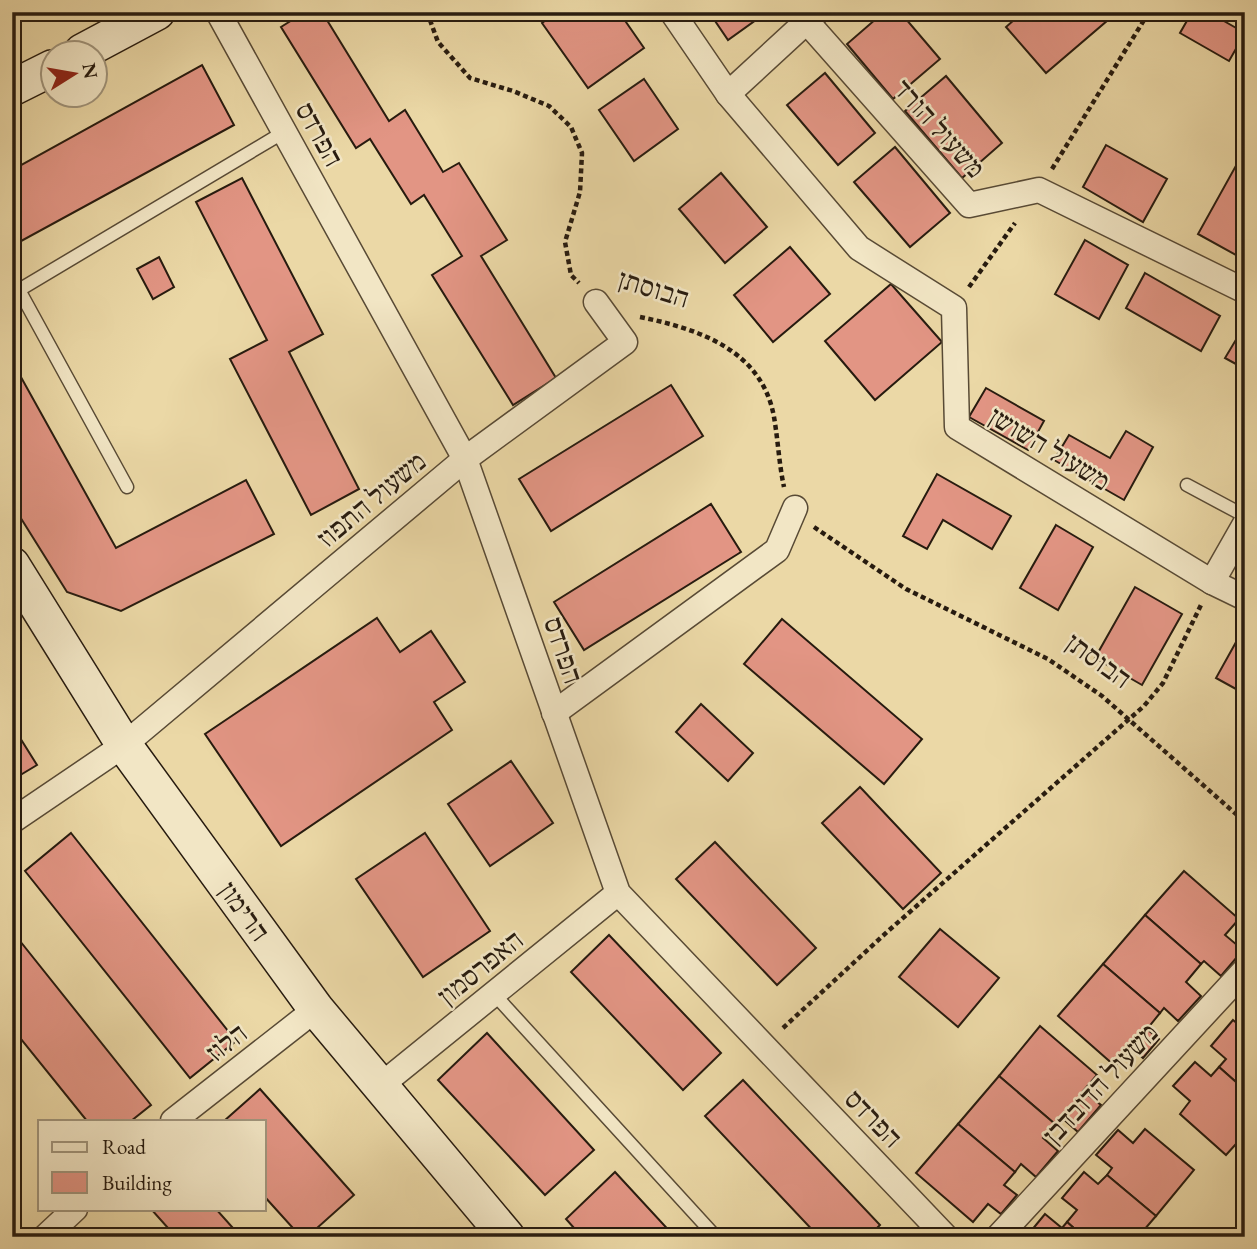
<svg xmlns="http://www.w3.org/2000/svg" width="1257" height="1249" viewBox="0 0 1257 1249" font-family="'EB Garamond','Frank Ruhl Libre',serif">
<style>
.building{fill:#e29584;stroke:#271b0f;stroke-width:2}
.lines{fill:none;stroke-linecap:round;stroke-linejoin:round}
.lane-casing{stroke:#584a35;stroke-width:15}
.street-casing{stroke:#584a35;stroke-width:27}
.secondary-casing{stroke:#271b0f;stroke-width:38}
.path{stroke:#271b0f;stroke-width:4.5;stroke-dasharray:5 3.5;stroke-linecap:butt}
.lane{stroke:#f2e6c5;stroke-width:12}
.street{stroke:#f2e6c5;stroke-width:24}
.secondary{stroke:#f2e6c5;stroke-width:35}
.labels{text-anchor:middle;stroke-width:5;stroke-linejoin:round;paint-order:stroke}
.street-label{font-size:28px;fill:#271b0f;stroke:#f2e6c5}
</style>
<rect width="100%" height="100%" fill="#ebd8a6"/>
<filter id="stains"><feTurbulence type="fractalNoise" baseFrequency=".00286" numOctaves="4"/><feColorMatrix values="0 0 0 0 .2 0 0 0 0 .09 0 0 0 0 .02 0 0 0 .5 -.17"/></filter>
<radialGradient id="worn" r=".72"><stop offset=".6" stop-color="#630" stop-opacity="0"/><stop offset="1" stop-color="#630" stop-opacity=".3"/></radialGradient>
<g class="building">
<polygon points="305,12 322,12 389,121 405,110 443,172 459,163 507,240 481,256 556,378 513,405 432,275 462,256 424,195 411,204 370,139 356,148 281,27"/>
<polygon points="557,12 619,12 644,48 588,88 542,23"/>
<polygon points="709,12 767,12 728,40"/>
<polygon points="884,12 900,12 940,59 893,99 847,44"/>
<polygon points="1023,12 1102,12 1108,20 1046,73 1006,27"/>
<polygon points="1192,12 1208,12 1245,33 1229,61 1180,33"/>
<polygon points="202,65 234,125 12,246 12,170"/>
<polygon points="825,73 875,133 838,165 787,105"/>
<polygon points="946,76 1002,143 962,178 905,111"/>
<polygon points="644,79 678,129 634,161 599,110"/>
<polygon points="1106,145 1167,179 1143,222 1083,187"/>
<polygon points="895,147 950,213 910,247 854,182"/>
<polygon points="1238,162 1245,166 1245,260 1198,234"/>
<polygon points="721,173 767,227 725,263 679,209"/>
<polygon points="242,178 323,334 289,352 359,489 311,515 230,359 267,340 196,202"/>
<polygon points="1085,240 1128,265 1099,319 1055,294"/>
<polygon points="790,247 830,294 773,342 734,295"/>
<polygon points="159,257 174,287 153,299 137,269"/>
<polygon points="1145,273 1220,316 1201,351 1126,308"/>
<polygon points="891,284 942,342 875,400 825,341"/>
<polygon points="1243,328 1245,329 1245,369 1225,358"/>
<polygon points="12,361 116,548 246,480 274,534 121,611 67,592 12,504"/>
<polygon points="671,385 703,436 551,531 519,479"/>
<polygon points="986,388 1044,421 1028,450 969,417"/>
<polygon points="1126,431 1153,447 1124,500 1054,460 1069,435 1110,458"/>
<polygon points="937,474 1011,516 992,549 943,520 927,549 903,536"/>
<polygon points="711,504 741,552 584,650 554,602"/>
<polygon points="1056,525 1093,547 1058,610 1020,588"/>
<polygon points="1135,587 1182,614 1142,685 1095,658"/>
<polygon points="377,618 400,652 431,631 465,682 434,702 452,730 281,846 205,734"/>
<polygon points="782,619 922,739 884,784 744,664"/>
<polygon points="1240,635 1245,638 1245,694 1216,678"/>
<polygon points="701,704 753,753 728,781 676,732"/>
<polygon points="12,725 37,765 12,780"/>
<polygon points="511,761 553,823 490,866 448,804"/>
<polygon points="860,787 941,873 903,909 822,823"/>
<polygon points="71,833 236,1041 190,1078 25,871"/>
<polygon points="425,833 490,931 423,977 356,879"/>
<polygon points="715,842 816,948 777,985 676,879"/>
<polygon points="1184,871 1239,919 1225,935 1243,950 1221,976 1204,961 1201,964 1145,915"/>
<polygon points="1145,915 1201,964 1186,982 1201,996 1178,1021 1164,1008 1160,1013 1103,964"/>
<polygon points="940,929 999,978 958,1027 899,977"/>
<polygon points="12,931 151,1105 131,1121 87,1121 12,1028"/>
<polygon points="609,935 721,1053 683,1090 571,972"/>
<polygon points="1103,964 1160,1013 1147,1029 1159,1039 1143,1058 1131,1048 1115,1066 1058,1016"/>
<polygon points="1233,1020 1245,1030 1245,1090 1219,1067 1226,1059 1211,1046"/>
<polygon points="1040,1026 1097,1075 1083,1091 1101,1105 1078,1132 1061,1117 1055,1124 999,1076"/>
<polygon points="487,1033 594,1150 545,1195 438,1080"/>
<polygon points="1195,1062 1211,1076 1219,1067 1245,1090 1245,1134 1226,1155 1180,1114 1190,1101 1173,1086"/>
<polygon points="999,1076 1055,1124 1043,1138 1058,1151 1036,1177 1021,1164 1015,1172 958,1124"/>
<polygon points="743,1080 880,1225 868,1237 819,1237 705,1116"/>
<polygon points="260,1089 354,1195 307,1237 301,1237 264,1196 264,1121 224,1121"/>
<polygon points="958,1124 1015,1172 1004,1185 1017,1195 1001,1214 988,1204 973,1222 916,1173"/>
<polygon points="1145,1129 1194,1170 1156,1216 1107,1175 1112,1168 1096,1155 1118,1130 1133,1143"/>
<polygon points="615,1172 675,1237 582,1237 566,1219"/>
<polygon points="1084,1172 1098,1184 1107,1175 1156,1216 1138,1237 1084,1237 1067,1222 1077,1210 1062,1198"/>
<polygon points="151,1209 216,1209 241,1237 176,1237"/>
<polygon points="1045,1214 1062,1228 1067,1222 1084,1237 1026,1237"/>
</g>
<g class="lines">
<g class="lane-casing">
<g id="lane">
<polyline points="1187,485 1245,516"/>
<polyline points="127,487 19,290 284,132"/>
<polyline points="494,994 716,1237"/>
</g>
</g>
<g class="street-casing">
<g id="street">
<polyline points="218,12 465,459 618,893 946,1237"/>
<polyline points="672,12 728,94 859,248 954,308 957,427 1212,582 1245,598"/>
<polyline points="807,22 969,205 1039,190 1245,291"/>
<polyline points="728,94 817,12"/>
<polyline points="1212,582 1245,524"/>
<polyline points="554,713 777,550 795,508"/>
<polyline points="12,821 124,745 465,459 625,342 596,302"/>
<polyline points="380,1086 618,893"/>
<polyline points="173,1121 316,1009"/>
<polyline points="45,1237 75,1209"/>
<polyline points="998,1237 1245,970"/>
</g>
</g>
<g class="secondary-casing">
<g id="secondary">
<polyline points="82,52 157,12"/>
<polyline points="12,88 52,68"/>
<polyline points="12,565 124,745 316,1009 507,1237"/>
</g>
</g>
<g class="path">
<polyline points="427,12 438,42 470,78 513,91 549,106 571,127 582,153 580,192 565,242 571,275 579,283"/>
<polyline points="1052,169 1149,12"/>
<polyline points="969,287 1015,223"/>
<path d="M640 317C699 329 762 350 774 417 778 440 779 464 784 487"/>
<polyline points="814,527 906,589 1048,659 1102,696 1245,822"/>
<polyline points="783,1028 887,932 1144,706 1163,683 1201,605"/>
</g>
<use href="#lane" class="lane"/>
<use href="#street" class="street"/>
<use href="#secondary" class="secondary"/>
</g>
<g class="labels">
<g class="street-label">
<text transform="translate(940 128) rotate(48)" y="10">משעול הורד</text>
<text transform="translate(320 134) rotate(61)" y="10">הפרדס</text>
<text transform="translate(654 288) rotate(17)" y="10">הבוסתן</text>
<text transform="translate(1050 448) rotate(31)" y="10">משעול השושן</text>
<text transform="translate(371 499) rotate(-40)" y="10">משעול התפוז</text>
<text transform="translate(564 650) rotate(71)" y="10">הפרדס</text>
<text transform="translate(1099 660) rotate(36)" y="10">הבוסתן</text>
<text transform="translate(245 911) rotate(54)" y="10">הרימון</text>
<text transform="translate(480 967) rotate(-39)" y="10">האפרסמון</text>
<text transform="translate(226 1042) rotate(-38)" y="10">הלוז</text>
<text transform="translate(1100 1083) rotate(-47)" y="10">משעול הדובדבן</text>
<text transform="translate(874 1118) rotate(46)" y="10">הפרדס</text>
</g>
</g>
<rect width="1257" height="1249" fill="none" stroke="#ebd8a6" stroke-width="42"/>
<rect x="14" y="14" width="1229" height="1221" fill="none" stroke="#271b0f" stroke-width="3.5"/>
<rect x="21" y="21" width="1215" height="1207" fill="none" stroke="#271b0f" stroke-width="2"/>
<rect x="38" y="1120" width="228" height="91" fill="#f2e6c5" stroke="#a1957c" stroke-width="2"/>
<rect x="52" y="1142" width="35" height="10" fill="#f2e6c5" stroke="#a1957c" stroke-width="2"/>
<text x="102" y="1154" font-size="21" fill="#271b0f">Road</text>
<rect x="52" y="1172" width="35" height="21" fill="#e29584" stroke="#a1957c" stroke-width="2"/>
<text x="102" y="1190" font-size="21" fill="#271b0f">Building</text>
<g transform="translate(74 74) rotate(79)"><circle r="33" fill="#f2e6c5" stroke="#a1957c" stroke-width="2"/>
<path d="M0-5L12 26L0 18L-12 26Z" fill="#8f2418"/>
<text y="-10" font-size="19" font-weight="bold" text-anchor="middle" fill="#271b0f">N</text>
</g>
<rect width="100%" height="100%" filter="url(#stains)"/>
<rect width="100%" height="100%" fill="url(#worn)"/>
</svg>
